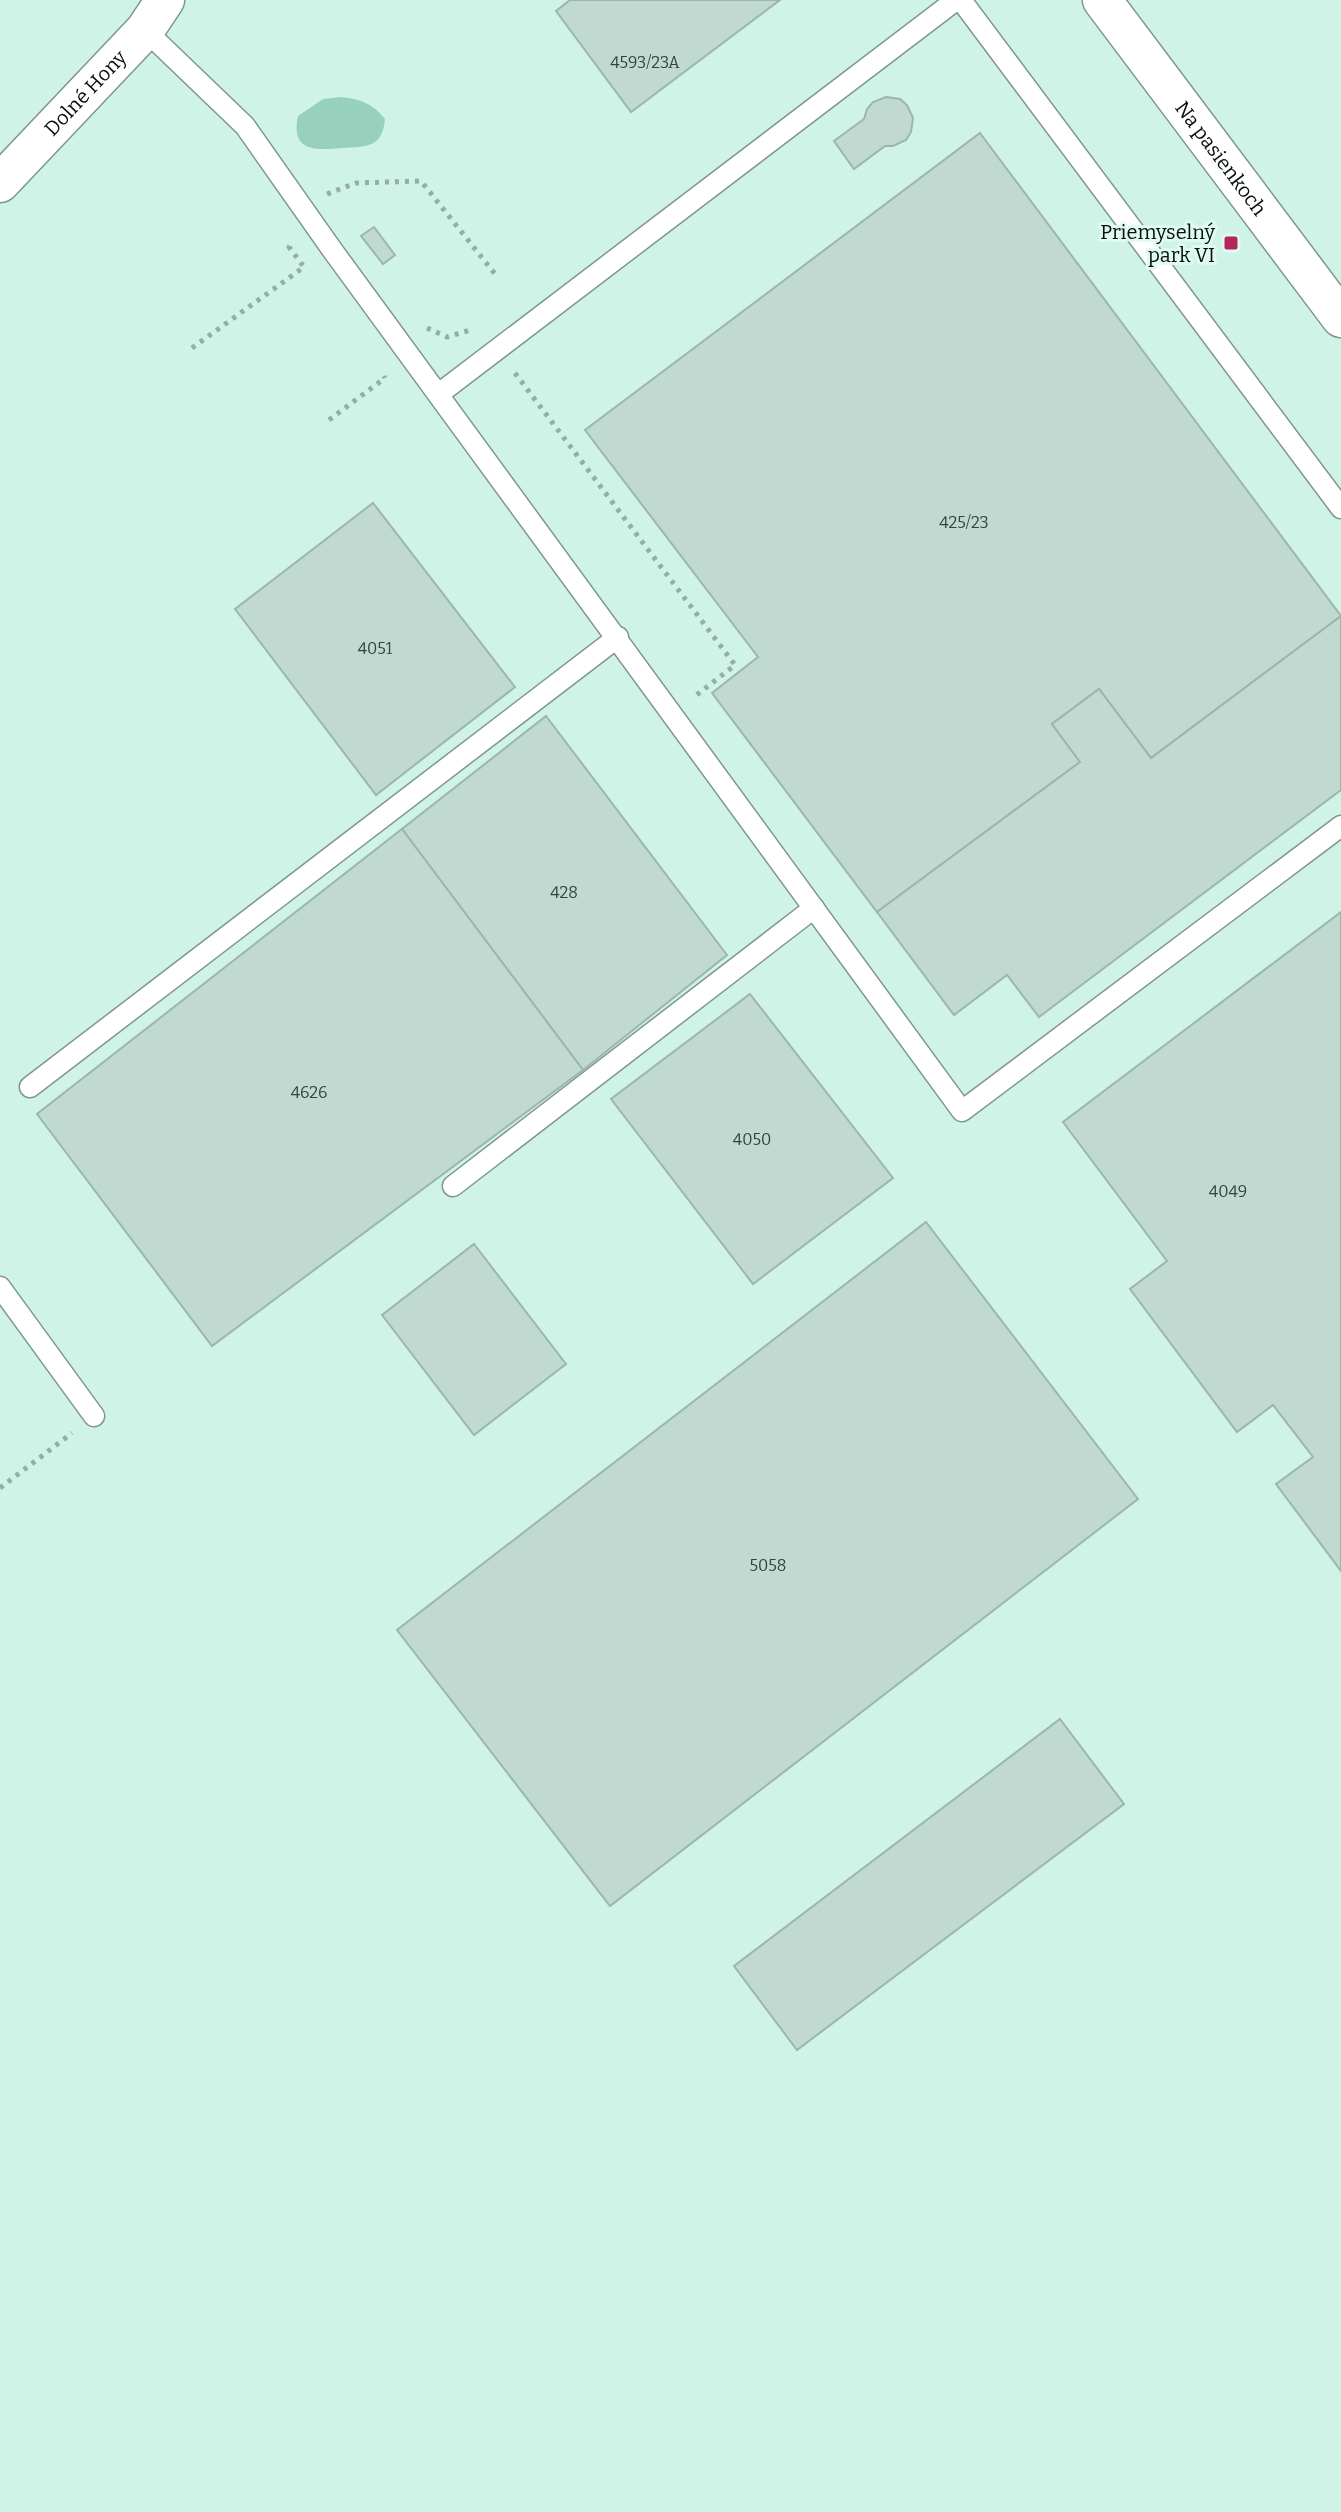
<svg xmlns="http://www.w3.org/2000/svg" width="1341" height="2512" viewBox="0 0 1341 2512" font-family="Bitter,serif">
<style>
.built{fill:#cff3e6}
.green{fill:#98d0be}
.building{fill:#c0dad1;stroke:#9db6ad;stroke-width:2}
.lines{fill:none;stroke-linecap:round;stroke-linejoin:round}
.lane-casing{stroke:#7f978f;stroke-width:23}
.street-casing{stroke:#7f978f;stroke-width:41}
.path{stroke:#97aca5;stroke-width:5;stroke-dasharray:4 6;stroke-linecap:butt}
.lane{stroke:#fff;stroke-width:20}
.street{stroke:#fff;stroke-width:38}
.poi-dot{fill:#b3255d;stroke:#e0faf1;stroke-width:3}
.labels{text-anchor:middle;stroke-width:6;stroke-linejoin:round;paint-order:stroke}
.number-label{font-size:16px;fill:#35423e}
.street-label{font-size:20px;fill:#07100d;stroke:#e0faf1}
.poi-label{font-size:20px;fill:#07100d;stroke:#e0faf1;text-anchor:end}
</style>
<rect width="100%" height="100%" fill="#e0faf1"/>
<rect class="built" x="0" y="0" width="1341" height="2512"/>
<path class="green" d="M341 97C361 99 373 104 385 119 384 128 382 137 375 142 366 148 352 147 343 148 317 150 290 153 298 116L323 99Z"/>
<g class="building">
<polygon points="570,0 780,0 631,112 556,11"/>
<polygon points="886,97 900,99 907,105 913,118 911,132 906,140 893,146 885,146 854,169 834,141 864,119 867,109 873,102"/>
<polygon points="980,133 1341,616 1151,758 1099,689 1052,724 1080,762 877,912 712,693 758,657 585,430"/>
<polygon points="374,227 395,255 383,264 361,236"/>
<polygon points="373,503 515,687 376,795 235,609"/>
<polygon points="1341,616 1341,790 1039,1017 1007,975 954,1015 877,912 1080,762 1052,724 1099,689 1151,758"/>
<polygon points="546,716 727,955 583,1070 402,829"/>
<polygon points="402,829 583,1070 212,1346 37,1114"/>
<polygon points="1341,912 1341,1571 1276,1484 1313,1457 1273,1405 1237,1432 1130,1289 1167,1261 1063,1122"/>
<polygon points="750,994 893,1178 753,1284 611,1099"/>
<polygon points="926,1222 1138,1499 610,1906 397,1630"/>
<polygon points="474,1244 566,1364 474,1435 382,1315"/>
<polygon points="1060,1719 1124,1804 797,2050 734,1966"/>
</g>
<g class="lines">
<g class="lane-casing">
<g id="lane">
<polyline points="961,0 1341,508"/>
<polyline points="145,30 245,126 333,251 962,1111 1341,826"/>
<polyline points="440,393 956,0"/>
<polyline points="30,1087 618,637"/>
<polyline points="453,1186 814,908"/>
<polyline points="0,1287 94,1416"/>
</g>
</g>
<g class="street-casing">
<g id="street">
<path id="s1" d="M1102 0 1341 318"/>
<path id="s2" d="M0 183 145 30 165 0"/>
</g>
</g>
<g class="path">
<polyline points="327,194 356,183 421,181 495,274"/>
<polyline points="427,328 447,337 470,330"/>
<polyline points="192,348 304,267 289,247 293,244"/>
<polyline points="515,373 735,665 694,697"/>
<polyline points="329,420 385,378 384,376"/>
<polyline points="0,1488 72,1433"/>
</g>
<use href="#lane" class="lane"/>
<use href="#street" class="street"/>
</g>
<rect class="poi-dot" x="1223" y="235" width="16" height="16" rx="4"/>
<g class="labels">
<g class="number-label">
<text x="645" y="68">4593/23A</text>
<text x="964" y="528">425/23</text>
<text x="375" y="654">4051</text>
<text x="564" y="898">428</text>
<text x="309" y="1098">4626</text>
<text x="752" y="1145">4050</text>
<text x="1228" y="1197">4049</text>
<text x="768" y="1571">5058</text>
</g>
<g class="street-label">
<text dy="7" stroke="none"><textPath href="#s2" startOffset="124">Dolné Hony</textPath></text>
<text dy="7" stroke="none"><textPath href="#s1" startOffset="198">Na pasienkoch</textPath></text>
</g>
<g class="poi-label">
<text x="1215" y="239">Priemyselný<tspan x="1215" dy="23">park VI</tspan></text>
</g>
</g>
</svg>
